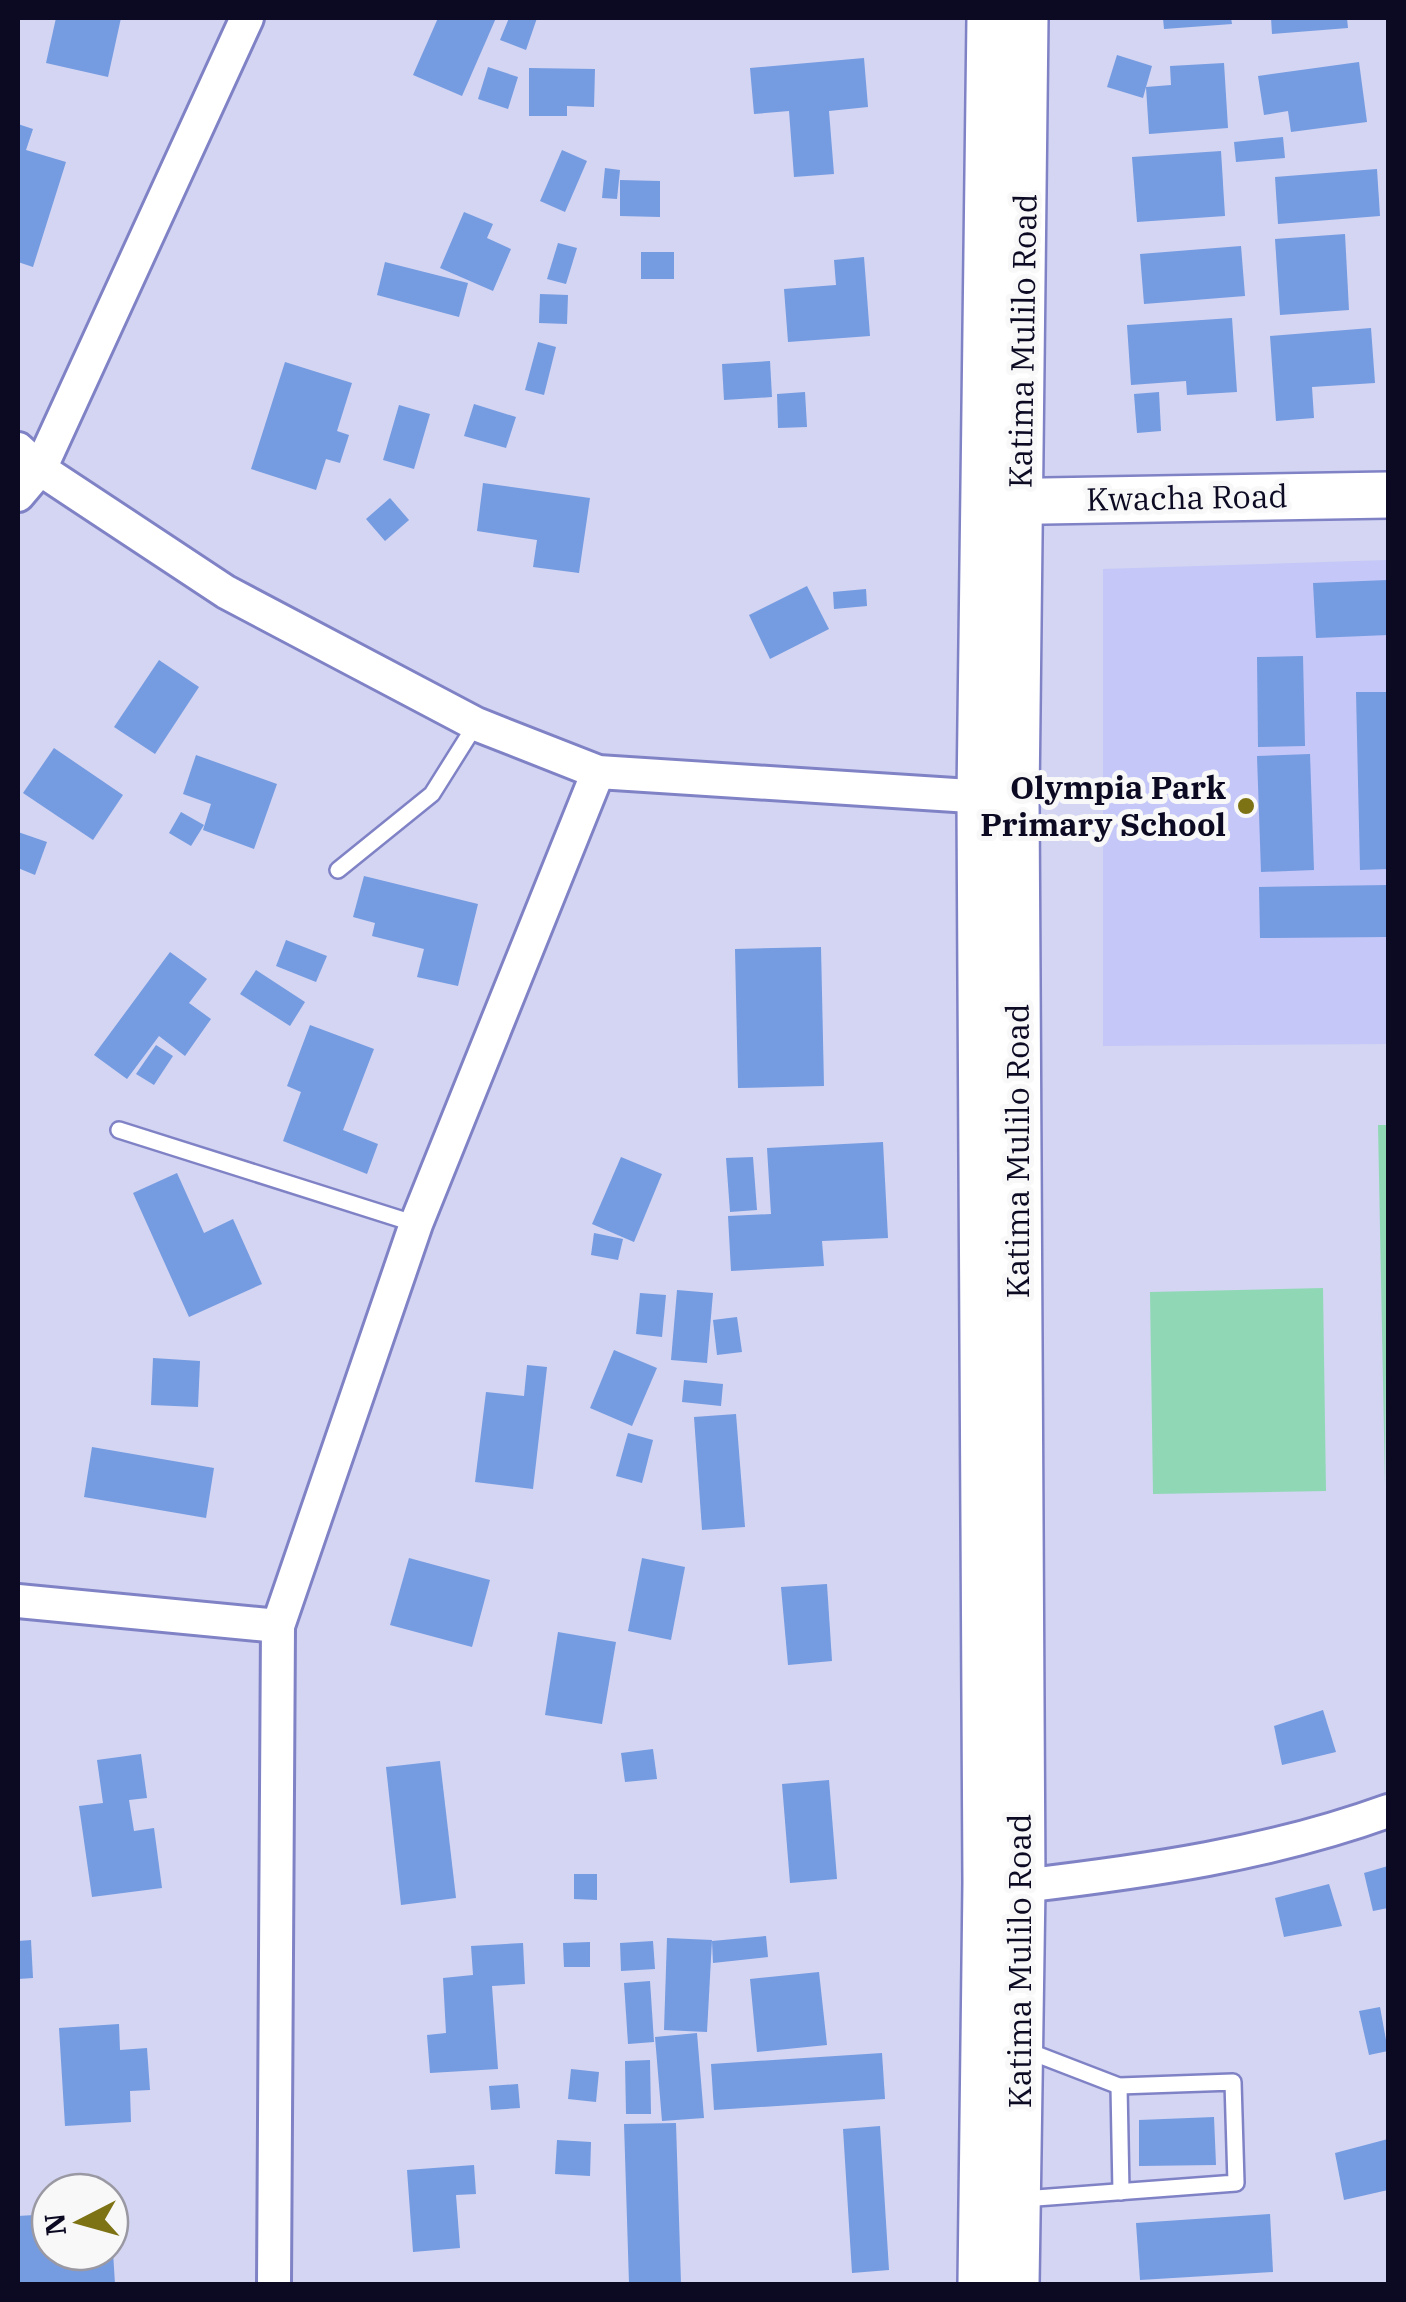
<svg xmlns="http://www.w3.org/2000/svg" width="1406" height="2302" viewBox="0 0 1406 2302" font-family="'IBM Plex Serif',serif">
<style>
.built{fill:#c4c7f7}
.green{fill:#90d8b5}
.building{fill:#759be1}
.lines{fill:none;stroke-linecap:round;stroke-linejoin:round}
.service-casing{stroke:#8082c6;stroke-width:20}
.minor-casing{stroke:#8082c6;stroke-width:38}
.secondary-casing{stroke:#8082c6;stroke-width:50}
.service{stroke:#fff;stroke-width:15}
.minor{stroke:#fff;stroke-width:32}
.secondary{stroke:#fff;stroke-width:45}
.poi-dot{fill:#7e7314;stroke:#f8f8f8;stroke-width:4}
.labels{text-anchor:middle;stroke-width:10;stroke-linejoin:round;paint-order:stroke}
.street-label{font-size:32px;fill:#0c0a23;stroke:#f8f8f8}
.poi-label{font-size:32px;font-weight:bold;fill:#0c0a23;stroke:#f8f8f8;text-anchor:end}
</style>
<rect width="100%" height="100%" fill="#d3d5f2"/>
<polygon class="built" points="1388,560 1388,1044 1103,1046 1103,569"/>
<g class="green">
<polygon points="1378,1125 1388,1125 1385,1485"/>
<polygon points="1323,1288 1326,1491 1153,1494 1150,1292"/>
</g>
<g class="building">
<polygon points="56,18 121,18 108,77 46,63"/>
<polygon points="438,18 496,18 462,96 413,75"/>
<polygon points="509,18 537,18 526,50 500,40"/>
<polygon points="1163,18 1231,18 1232,24 1164,29"/>
<polygon points="1271,18 1347,18 1348,28 1272,34"/>
<polygon points="1117,55 1152,66 1146,87 1171,85 1170,66 1224,63 1228,128 1149,134 1146,87 1143,98 1107,87"/>
<polygon points="864,58 868,107 829,111 834,174 794,177 789,111 754,114 750,68"/>
<polygon points="1359,62 1367,122 1291,132 1288,111 1264,115 1258,76"/>
<polygon points="488,67 518,77 508,109 478,99"/>
<polygon points="529,68 595,69 594,107 567,106 567,116 529,116"/>
<polygon points="18,124 33,129 26,150 66,162 33,267 18,262"/>
<polygon points="1283,137 1285,158 1236,162 1234,142"/>
<polygon points="562,150 587,161 565,212 540,201"/>
<polygon points="1221,151 1225,216 1137,222 1132,157"/>
<polygon points="605,168 620,170 617,199 602,198"/>
<polygon points="1377,169 1380,216 1278,224 1275,177"/>
<polygon points="620,180 660,181 660,217 620,216"/>
<polygon points="464,212 493,224 487,238 511,249 493,291 440,268"/>
<polygon points="1345,234 1349,310 1280,315 1275,239"/>
<polygon points="558,243 577,248 566,284 547,279"/>
<polygon points="1241,246 1245,296 1144,304 1140,254"/>
<rect x="641" y="252" width="33" height="27"/>
<polygon points="864,257 870,336 788,342 784,289 836,285 834,260"/>
<polygon points="385,262 468,283 459,317 377,295"/>
<polygon points="540,294 568,295 567,324 539,323"/>
<polygon points="1232,318 1237,392 1187,395 1186,381 1131,385 1127,325"/>
<polygon points="1371,328 1375,383 1312,387 1314,418 1276,421 1270,336"/>
<polygon points="538,342 556,347 544,395 525,390"/>
<polygon points="770,361 772,397 724,400 722,364"/>
<polygon points="285,362 352,383 337,431 349,435 340,463 326,459 316,490 251,469"/>
<polygon points="805,392 807,427 778,428 777,394"/>
<polygon points="1159,392 1161,431 1137,433 1134,394"/>
<polygon points="474,404 516,417 506,448 464,436"/>
<polygon points="399,405 430,414 414,469 383,460"/>
<polygon points="483,483 590,498 579,573 533,567 537,540 477,531"/>
<polygon points="390,498 409,520 385,541 366,519"/>
<polygon points="1388,580 1388,635 1316,638 1313,583"/>
<polygon points="807,586 829,629 770,659 749,615"/>
<polygon points="866,589 867,606 834,609 833,592"/>
<polygon points="1303,656 1305,746 1258,747 1257,657"/>
<polygon points="159,660 199,687 155,754 114,727"/>
<polygon points="1356,692 1388,692 1388,869 1360,870"/>
<polygon points="54,748 123,795 93,840 23,793"/>
<polygon points="1310,754 1314,870 1261,872 1257,756"/>
<polygon points="196,755 277,784 254,849 203,830 211,804 183,794"/>
<polygon points="181,812 204,825 191,846 169,833"/>
<polygon points="18,832 47,842 35,875 18,868"/>
<polygon points="364,876 478,904 458,986 417,977 424,949 372,936 375,923 353,917"/>
<polygon points="1388,885 1388,937 1260,938 1259,887"/>
<polygon points="286,940 327,956 316,982 276,966"/>
<polygon points="821,947 824,1086 738,1088 735,949"/>
<polygon points="170,952 207,979 189,1003 211,1019 185,1056 159,1036 127,1079 94,1055"/>
<polygon points="256,970 305,1002 290,1026 240,994"/>
<polygon points="310,1025 374,1049 343,1130 378,1144 367,1174 283,1141 301,1092 287,1086"/>
<polygon points="156,1045 173,1056 154,1085 136,1074"/>
<polygon points="883,1142 888,1238 822,1241 824,1266 731,1271 728,1216 771,1214 767,1148"/>
<polygon points="621,1157 662,1174 634,1242 592,1224"/>
<polygon points="753,1157 757,1210 730,1212 726,1158"/>
<polygon points="177,1173 204,1233 233,1219 262,1284 189,1317 133,1193"/>
<polygon points="594,1233 623,1239 618,1260 591,1255"/>
<polygon points="677,1290 713,1293 707,1363 671,1360"/>
<polygon points="640,1293 666,1295 662,1337 636,1334"/>
<polygon points="737,1317 742,1352 717,1355 713,1320"/>
<polygon points="614,1350 657,1368 632,1426 590,1408"/>
<polygon points="153,1358 200,1361 198,1407 151,1405"/>
<polygon points="527,1365 547,1367 533,1489 475,1482 486,1392 524,1396"/>
<polygon points="684,1380 723,1384 721,1406 682,1402"/>
<polygon points="736,1414 745,1527 702,1530 694,1417"/>
<polygon points="628,1433 653,1440 642,1483 616,1476"/>
<polygon points="92,1447 214,1468 206,1518 84,1497"/>
<polygon points="409,1558 490,1580 472,1647 390,1625"/>
<polygon points="642,1558 685,1567 671,1640 628,1631"/>
<polygon points="827,1584 832,1661 788,1665 781,1587"/>
<polygon points="558,1632 616,1642 602,1724 545,1715"/>
<polygon points="1323,1710 1336,1752 1282,1765 1274,1726"/>
<polygon points="653,1749 657,1779 625,1782 621,1753"/>
<polygon points="141,1754 147,1798 129,1800 134,1831 154,1828 162,1888 92,1897 79,1806 103,1803 97,1760"/>
<polygon points="440,1761 456,1898 401,1905 386,1767"/>
<polygon points="829,1780 837,1879 790,1883 782,1784"/>
<polygon points="1388,1866 1388,1908 1373,1911 1364,1873"/>
<polygon points="574,1874 597,1874 597,1900 574,1899"/>
<polygon points="1329,1884 1342,1926 1284,1937 1275,1898"/>
<polygon points="766,1936 768,1957 713,1963 712,1941"/>
<polygon points="667,1938 712,1940 707,2032 664,2030"/>
<polygon points="31,1940 33,1978 18,1979 18,1941"/>
<polygon points="653,1941 655,1969 621,1971 620,1943"/>
<polygon points="590,1942 590,1967 564,1967 563,1943"/>
<polygon points="523,1943 525,1984 492,1986 498,2069 430,2073 427,2035 446,2033 443,1978 473,1975 471,1946"/>
<polygon points="819,1972 827,2045 757,2052 750,1979"/>
<polygon points="650,1981 654,2042 628,2044 624,1983"/>
<polygon points="1380,2007 1388,2051 1369,2055 1359,2011"/>
<polygon points="119,2024 120,2050 147,2048 150,2090 130,2091 131,2122 65,2126 59,2028"/>
<polygon points="697,2033 704,2118 662,2121 655,2037"/>
<polygon points="882,2053 885,2099 714,2110 711,2064"/>
<polygon points="650,2060 651,2114 626,2114 625,2061"/>
<polygon points="571,2069 599,2072 596,2102 568,2099"/>
<polygon points="518,2084 520,2108 491,2110 489,2086"/>
<polygon points="1214,2117 1216,2165 1139,2166 1139,2120"/>
<polygon points="676,2123 681,2284 629,2284 624,2124"/>
<polygon points="880,2126 889,2270 852,2273 843,2129"/>
<polygon points="1388,2139 1388,2190 1344,2200 1335,2153"/>
<polygon points="557,2140 591,2142 590,2176 555,2174"/>
<polygon points="474,2165 476,2194 456,2195 460,2248 413,2252 407,2170"/>
<polygon points="50,2214 50,2252 113,2252 115,2284 20,2284 18,2216"/>
<polygon points="1270,2214 1273,2272 1140,2280 1136,2223"/>
</g>
<g class="lines">
<g class="service-casing">
<g id="service">
<polyline points="338,870 432,794 476,724"/>
<polyline points="119,1130 416,1224"/>
<polyline points="1023,2049 1119,2086 1233,2082 1236,2183 1023,2199"/>
<polyline points="1119,2086 1121,2192"/>
</g>
</g>
<g class="minor-casing">
<g id="minor">
<polyline points="18,449 40,469 226,592 476,724 598,772 1001,798"/>
<polyline points="18,495 40,469 247,18"/>
<polyline points="18,1601 278,1626"/>
<path d="M1022 1886C1148 1871 1269 1854 1388 1811"/>
<polyline points="274,2284 278,1626 416,1224 598,772"/>
</g>
</g>
<g class="secondary-casing">
<g id="secondary">
<polyline points="993,502 1388,495"/>
<polyline points="981,2284 986,1883 980,798 990,18"/>
<polyline points="1016,2284 1022,1886 1016,798 1025,18"/>
</g>
</g>
<use href="#service" class="service"/>
<use href="#minor" class="minor"/>
<use href="#secondary" class="secondary"/>
</g>
<circle class="poi-dot" cx="1246" cy="806" r="10"/>
<g class="labels">
<g class="street-label">
<text transform="translate(1023 341) rotate(-89)" y="11">Katima Mulilo Road</text>
<text transform="translate(1187 498) rotate(-1)" y="11">Kwacha Road</text>
<text transform="translate(1018 1151) rotate(-90)" y="11">Katima Mulilo Road</text>
<text transform="translate(1020 1961) rotate(-90)" y="11">Katima Mulilo Road</text>
</g>
<g class="poi-label">
<text x="1226" y="799">Olympia Park<tspan x="1226" dy="37">Primary School</tspan></text>
</g>
</g>
<rect width="1406" height="2302" fill="none" stroke="#0c0a23" stroke-width="40"/>
<g transform="translate(80 2222) rotate(264)"><circle r="48" fill="#f8f8f8" stroke="#9a99a3" stroke-width="2.5"/>
<path d="M0-8L18 38L0 25L-18 38Z" fill="#7e7314"/>
<text y="-15" font-size="28" font-weight="bold" text-anchor="middle" fill="#0c0a23">N</text>
</g>
</svg>
